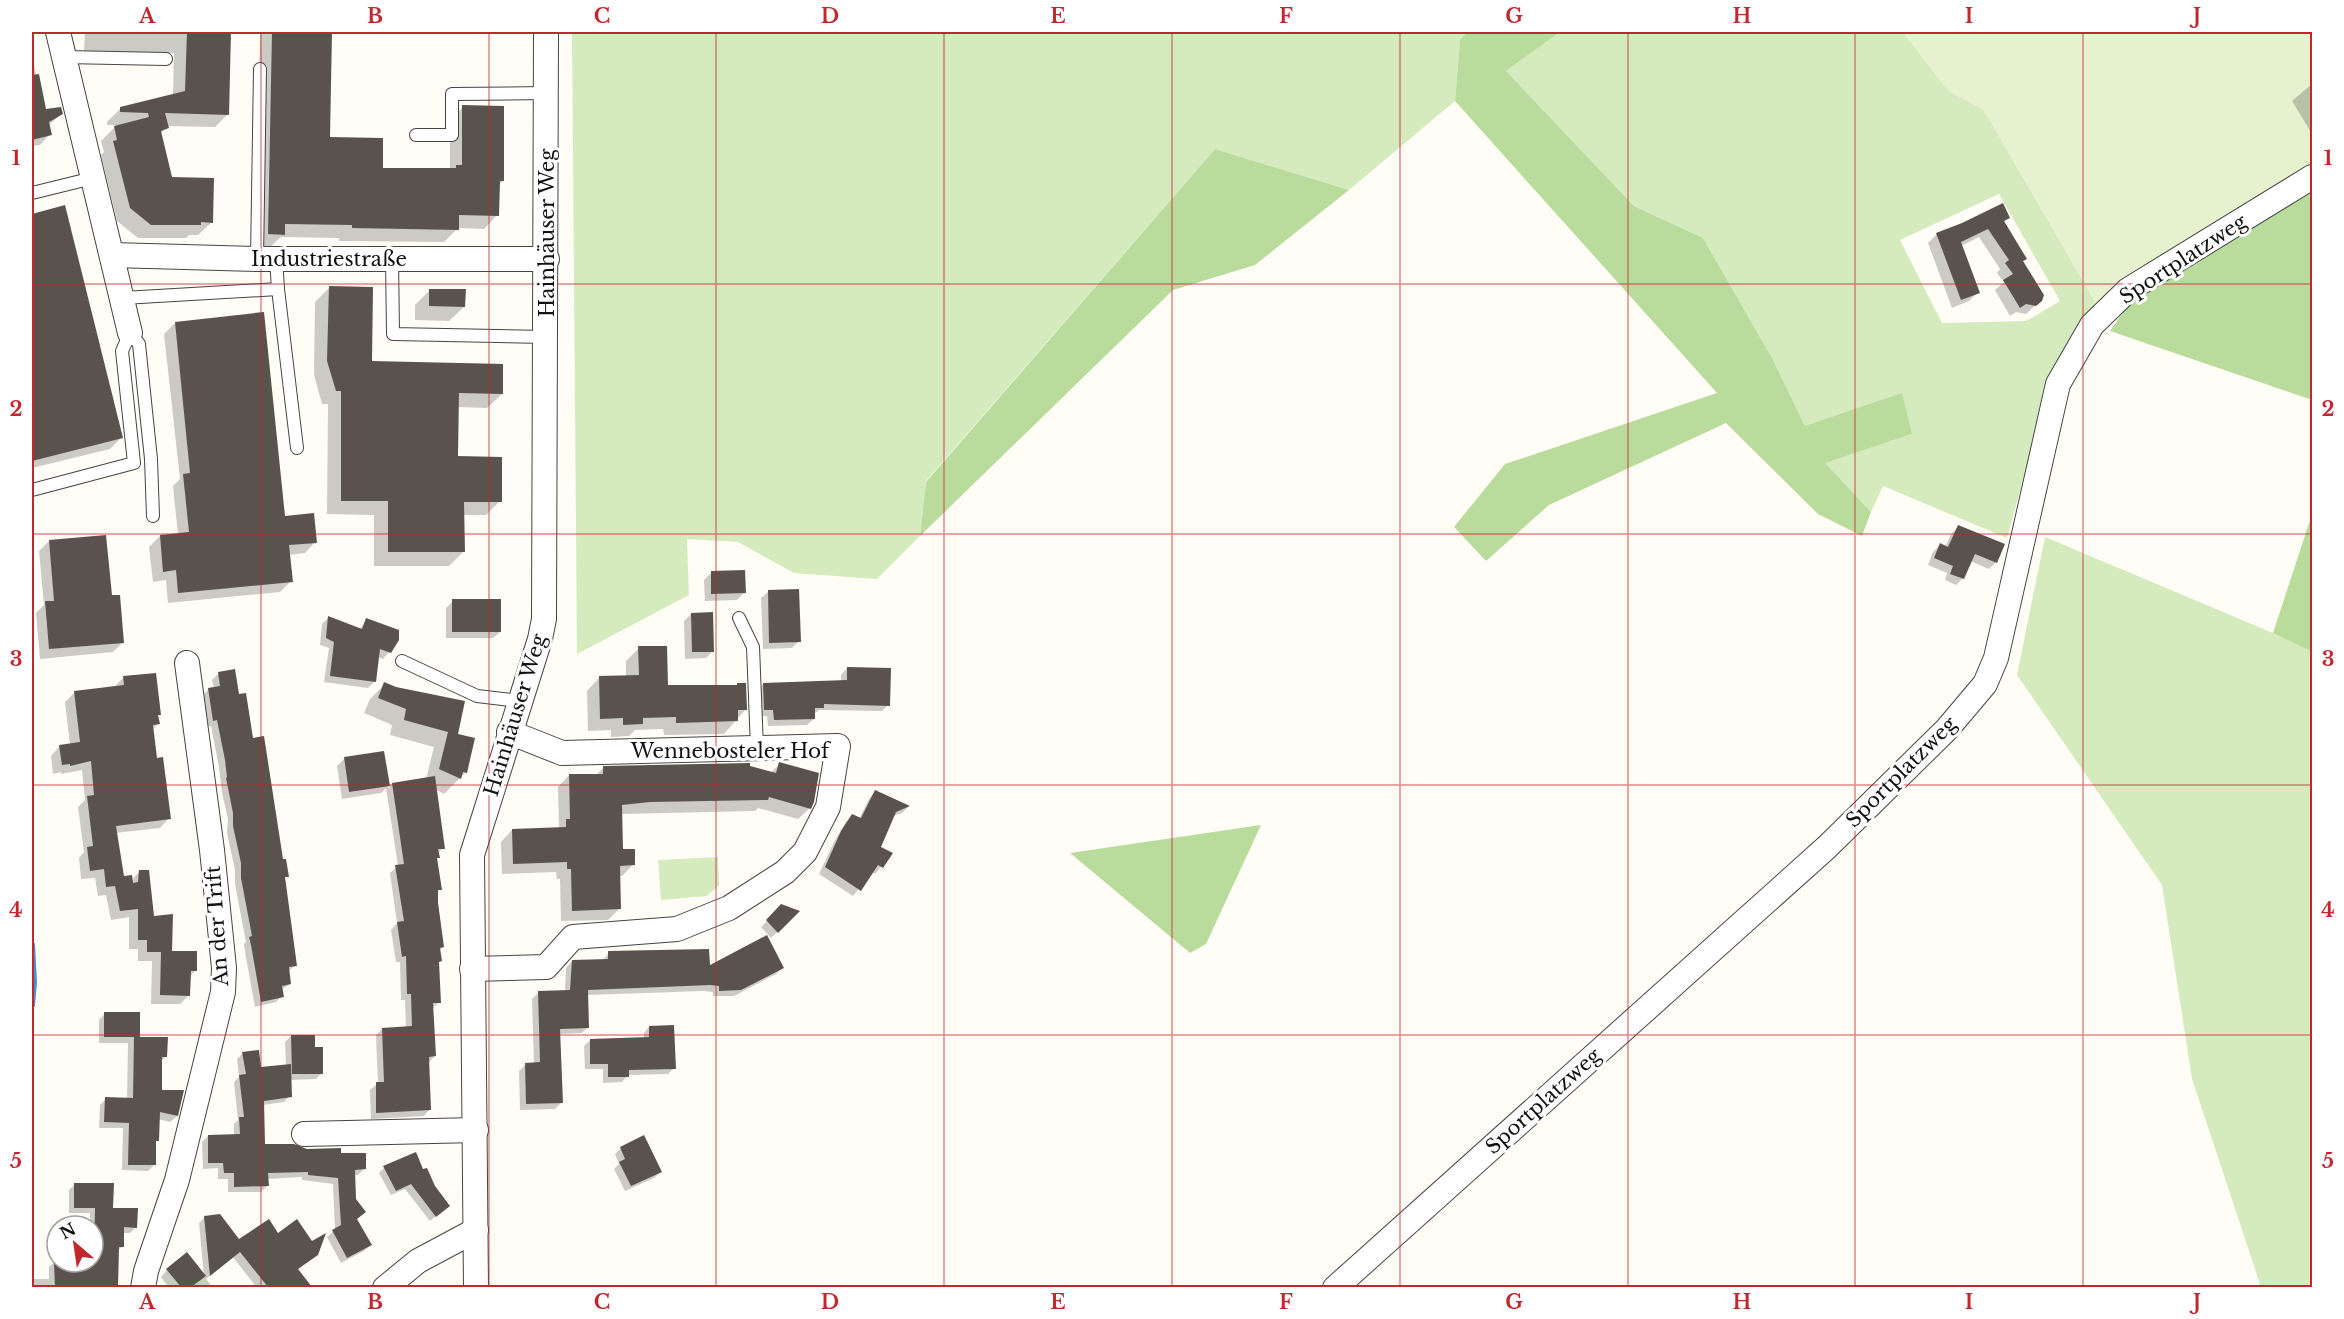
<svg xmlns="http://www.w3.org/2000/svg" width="2344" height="1319" viewBox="0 0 2344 1319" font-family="'Libre Baskerville',serif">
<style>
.green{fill:#d5ebbd;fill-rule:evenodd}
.forest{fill:#b9dc9c}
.pitch{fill:#e6f2cf}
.shadow{fill:#0003}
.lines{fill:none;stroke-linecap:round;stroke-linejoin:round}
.stream{stroke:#3f96cf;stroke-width:6}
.building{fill:#5a524d}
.service-casing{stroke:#444;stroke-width:14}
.minor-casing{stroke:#444;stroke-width:26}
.service{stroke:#fff;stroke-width:12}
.minor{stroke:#fff;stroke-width:24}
.grid{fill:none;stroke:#c4262e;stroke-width:1.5;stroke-opacity:0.55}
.labels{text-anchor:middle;stroke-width:6;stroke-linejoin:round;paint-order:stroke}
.street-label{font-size:20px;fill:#111;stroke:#fff}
.neatline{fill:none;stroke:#c4262e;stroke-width:2}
.grid-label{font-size:20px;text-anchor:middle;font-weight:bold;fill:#c4262e}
</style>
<rect width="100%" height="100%" fill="#fffdf5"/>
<g class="green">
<polygon points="572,32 1467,32 1460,40 1455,101 1349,190 1215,149 926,481 920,536 877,579 794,573 738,542 687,539 689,595 577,654"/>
<path d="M1560 32H1903L1948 90 1984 110 2097 305 2050 382 2007 538 1883 486 1871 512 1824 463 1912 434 1805 426 1772 358 1703 238 1634 206 1506 71ZM1999 194 2060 301 2026 321 1942 323 1900 240Z"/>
<polygon points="2045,537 2273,633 2312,652 2312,1287 2261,1287 2192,1079 2162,885 2017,675"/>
<polygon points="718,857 719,885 707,896 661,900 658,860"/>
</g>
<g class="forest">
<polygon points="1467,32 1560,32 1506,71 1634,206 1703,238 1772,358 1805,426 1902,393 1912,434 1825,463 1871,512 1862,536 1818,514 1726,423 1549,505 1486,561 1454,527 1505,464 1717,393 1455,101 1460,40"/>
<polygon points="1215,149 1349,190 1255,265 1173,290 920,536 926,482"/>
<polygon points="2312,187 2312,400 2110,331 2136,294"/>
<polygon points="2312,514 2312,652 2273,633"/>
<polygon points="1261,825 1206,944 1190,953 1070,853"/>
</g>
<polygon class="pitch" points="1903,32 2312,32 2312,163 2115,284 2097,305 1984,110 1948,91"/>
<g class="shadow">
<polygon points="85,32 230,32 228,114 215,127 167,126 160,135 171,178 212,222 198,235 189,235 186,238 138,238 117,221 101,155 104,152 101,141 117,125 107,125 107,122 120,109 173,95 174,53 84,51"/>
<polygon points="260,32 330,32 328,139 381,169 450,170 450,120 463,107 503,181 499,184 497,215 484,229 458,228 444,242 339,241 339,238 281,237 270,247 256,247"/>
<polygon points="32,56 45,111 61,114 48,126 50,134 40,145 32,146"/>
<polygon points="2312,84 2312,134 2292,101"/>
<polygon points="64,207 121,438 110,449 32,468 32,215"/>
<polygon points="2008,218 2003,223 2041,300 2026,314 2016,312 2010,316 1995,290 2004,282 1997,273 2000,269 1979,237 1961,246 1978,292 1969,301 1952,308 1928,243 1937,234"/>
<polygon points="329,288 370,363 502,394 487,408 457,407 456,458 500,501 486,515 463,515 463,552 449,566 374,566 374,515 327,514 328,404 322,404 314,375 315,302"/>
<polygon points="430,290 464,307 449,321 415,320 415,305"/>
<polygon points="175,323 284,518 315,542 305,553 288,555 291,581 280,592 168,603 166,580 153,582 149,547 160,536 178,535 173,486 180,479 164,334"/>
<polygon points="1958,527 1996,562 1989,569 1970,561 1963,578 1956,585 1945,580 1947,573 1928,565 1933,552 1940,545 1945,547 1951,534"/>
<polygon points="32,528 34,544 32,546"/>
<polygon points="49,541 110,597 123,642 113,652 40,659 36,613 44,605 39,551"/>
<polygon points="711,573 744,593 737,600 705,601 704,580"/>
<polygon points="769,591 799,641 792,648 763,649 761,598"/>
<polygon points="453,601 500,632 493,638 446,638 446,608"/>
<polygon points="691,614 713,651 706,658 685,659 684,621"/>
<polygon points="328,618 359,630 367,620 389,652 383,659 378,657 375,681 368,688 324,682 329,648 320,645 322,624"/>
<polygon points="639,648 666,686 746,709 724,734 664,735 663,729 635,730 629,736 611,737 611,730 588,731 587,691 599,678 626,677 626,661"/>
<polygon points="847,668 888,705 882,711 819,710 814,714 814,719 807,725 768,726 767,716 758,716 757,691 763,684 841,681 841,675"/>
<polygon points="219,673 238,696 252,740 281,861 287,876 283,880 295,965 289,971 290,984 281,990 282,996 276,1002 255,1007 245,952 244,944 246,942 235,884 235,870 227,833 228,819 222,793 219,767 211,726 207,726 203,695 209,689 214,689 212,680"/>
<polygon points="124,677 159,715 157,717 158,724 152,730 155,760 169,818 160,828 115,833 122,878 132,880 139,872 153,917 171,952 195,971 189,977 189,995 180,1004 151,1004 152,961 138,961 138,949 129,949 129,917 111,920 106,895 98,896 95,878 81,879 79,858 84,852 78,807 85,800 82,770 61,774 61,772 53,774 51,756 60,746 70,745 65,702 74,693 115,686"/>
<polygon points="385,684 457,735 466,772 444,794 435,789 443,848 437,854 436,860 440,889 437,893 443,947 439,951 438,963 439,1002 432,1009 435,1056 428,1063 430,1109 424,1116 371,1119 370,1090 378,1083 376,1035 382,1029 406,1028 405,1000 401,1000 400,962 396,962 391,930 397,923 390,873 398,866 386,788 381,793 342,799 337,766 344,759 383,753 388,788 392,784 426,779 434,747 390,735 392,725 364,713 370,699"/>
<polygon points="780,764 810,808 798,819 758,808 755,811 620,814 621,851 633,865 622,876 618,876 619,909 608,920 561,921 560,879 557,879 556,872 502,874 501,842 512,830 559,829 558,787 569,775 596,775 603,768 749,767 770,773"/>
<polygon points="875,792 908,807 902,813 893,816 879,848 891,854 875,874 872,872 853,896 819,874 835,840 846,822 852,816 859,819 869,799"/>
<polygon points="782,906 797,912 771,938 761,927"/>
<polygon points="609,953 708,968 782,968 776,974 734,996 713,996 713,992 703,991 587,995 588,1027 582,1033 559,1034 561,1103 555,1109 520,1110 519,1071 526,1064 534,1064 532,999 539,992 565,992 566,968 572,961 602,961"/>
<polygon points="105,1013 166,1056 161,1061 160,1092 177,1116 170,1122 158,1119 154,1165 148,1171 122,1170 123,1128 99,1128 100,1105 106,1099 127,1099 128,1043 99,1043 99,1020"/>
<polygon points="649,1027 674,1068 668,1074 628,1075 622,1082 603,1083 603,1069 585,1069 584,1046 590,1040 644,1038 644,1033"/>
<polygon points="291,1036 313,1048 322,1073 316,1079 290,1080 290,1096 284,1102 263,1105 264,1146 340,1155 364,1169 358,1175 354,1175 356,1220 370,1245 364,1251 341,1263 327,1237 335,1230 333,1184 302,1180 302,1177 267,1179 267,1186 261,1192 228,1192 228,1179 218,1179 218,1168 203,1169 202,1142 208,1136 234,1136 234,1124 238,1120 234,1082 239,1077 237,1059 243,1053 260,1069 286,1066 285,1042"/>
<polygon points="643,1137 660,1172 654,1178 625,1191 614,1169 619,1164 615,1154 621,1148"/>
<polygon points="415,1154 442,1211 430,1221 405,1189 391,1195 379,1173 384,1168"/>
<polygon points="75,1184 136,1227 130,1233 123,1233 123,1246 117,1251 116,1288 32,1288 32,1279 49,1279 49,1267 55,1261 93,1262 93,1226 90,1226 90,1213 69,1213 69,1190"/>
<polygon points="205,1217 239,1241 277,1235 317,1254 297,1270 305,1281 299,1288 257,1288 233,1257 206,1279 213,1288 169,1288 161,1277 167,1270 204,1276 199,1223"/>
</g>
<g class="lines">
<polyline class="stream" points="32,945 34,982 32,1005"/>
</g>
<g class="building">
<polygon points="187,32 231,32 229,115 165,113 169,128 161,131 172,177 214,178 213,223 201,222 201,225 151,225 130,208 113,141 117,140 114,126 149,117 148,113 120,112 120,107 185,91"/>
<polygon points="272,32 332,32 330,137 383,138 383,168 456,168 456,165 462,165 462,105 504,106 504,181 500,181 499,216 459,215 459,230 352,228 352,225 285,224 285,235 268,234"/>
<polygon points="39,74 46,109 61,107 63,114 49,122 52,135 32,140 32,75"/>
<polygon points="2003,203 2010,218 2004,221 2027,259 2023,261 2044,295 2042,301 2036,306 2026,304 2020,308 2003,280 2013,274 2005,263 2009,260 1988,229 1961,242 1980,293 1961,300 1936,233 1962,223"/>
<polygon points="65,205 123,438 32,461 32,214"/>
<polygon points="329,286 373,287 372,361 503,364 503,394 459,393 458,456 502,457 502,502 464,502 465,552 388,552 388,501 341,501 341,391 336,391 327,361"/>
<polygon points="429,289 466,289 465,307 429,306"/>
<polygon points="264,312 285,516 314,513 317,543 289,545 293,582 178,593 176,570 163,572 160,535 189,532 183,474 190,473 175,322"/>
<polygon points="1958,525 2005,544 1997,563 1975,554 1964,579 1950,574 1953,566 1934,558 1940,543 1948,547"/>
<polygon points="106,535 112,595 120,595 124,643 49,649 45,601 54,601 49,540"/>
<polygon points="745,570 746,593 711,594 711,571"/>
<polygon points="799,589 801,642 769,643 768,590"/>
<rect x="452" y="599" width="49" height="33"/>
<polygon points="713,612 714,652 692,652 691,613"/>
<polygon points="328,616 362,629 366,618 399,630 399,640 391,653 380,649 376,682 330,676 334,642 326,638"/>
<polygon points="638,646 667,646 668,685 737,685 737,683 746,683 747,710 738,710 738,721 676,723 676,717 643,718 643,724 623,725 623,718 600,719 599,676 639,675"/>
<polygon points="847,667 891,668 890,706 824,704 824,708 815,708 815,719 774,720 773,710 764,710 763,683 847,680"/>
<polygon points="235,669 239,694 246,693 253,738 264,736 283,859 286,859 289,877 285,877 297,966 289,967 291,984 282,986 284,997 261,1002 251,945 249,937 252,936 241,878 241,863 233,826 233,813 226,778 227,777 225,760 217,720 213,721 208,688 220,686 218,672"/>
<polygon points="156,673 161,715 158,715 160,724 153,725 157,758 163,757 171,819 116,826 124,876 132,875 133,883 138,882 139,870 149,870 154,916 173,914 172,951 197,951 197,971 191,971 190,996 160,995 161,952 147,952 147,940 138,940 138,909 120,911 115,886 106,887 104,869 90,871 87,847 93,846 87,796 94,795 91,761 70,766 70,764 62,765 59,745 80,742 74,691 124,685 123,676"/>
<polygon points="384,682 396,687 465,701 458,734 475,738 467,773 463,772 461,779 439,769 448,732 404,720 406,709 378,698"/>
<polygon points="384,751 390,786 349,792 344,757"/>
<polygon points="779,762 819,773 814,802 811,809 769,797 768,800 650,802 622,805 623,849 635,849 635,865 620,866 621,909 572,911 571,869 567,869 567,862 513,864 512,829 566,827 566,819 570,819 569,774 603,774 603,766 750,763 750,766 776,773"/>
<polygon points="435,776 445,849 438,849 440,858 437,858 442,890 438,890 438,903 444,947 440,948 442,961 439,962 441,1003 433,1003 436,1056 429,1057 431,1110 376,1113 376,1082 384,1082 382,1028 412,1026 411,994 407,994 406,956 402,957 397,922 404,921 395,865 404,864 392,783"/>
<polygon points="875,790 910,806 896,812 881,847 893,853 883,868 878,865 861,891 825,867 841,831 852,814 861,818"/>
<polygon points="781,904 800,911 778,933 766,920"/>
<polygon points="767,935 784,968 741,990 719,991 719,986 710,985 588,990 589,1028 560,1029 563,1103 526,1104 525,1063 540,1062 538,991 570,990 572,960 608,959 608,951 709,949 710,965"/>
<polygon points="104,1012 140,1012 140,1037 168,1037 167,1057 162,1057 162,1090 184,1090 178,1116 160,1112 159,1141 156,1141 156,1165 128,1165 129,1123 104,1122 105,1097 133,1098 134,1037 104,1037"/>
<polygon points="674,1025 676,1069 629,1070 629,1077 608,1077 608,1064 590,1064 590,1039 649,1037 649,1026"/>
<polygon points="291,1035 315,1035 315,1047 323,1047 323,1074 292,1074"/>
<polygon points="259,1050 261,1067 291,1064 292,1097 264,1101 265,1144 294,1144 307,1149 341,1148 341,1153 366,1153 366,1169 355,1170 356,1199 366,1212 357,1219 372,1245 347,1258 332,1230 341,1225 338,1178 308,1175 308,1172 268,1173 269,1186 234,1187 234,1173 224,1173 223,1163 208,1163 208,1135 240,1134 239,1117 244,1117 239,1075 246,1074 242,1052"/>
<polygon points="644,1135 662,1172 631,1186 619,1162 625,1159 620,1147"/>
<polygon points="416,1152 423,1169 427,1168 435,1186 450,1206 436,1217 411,1184 396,1191 383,1166"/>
<polygon points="74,1183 114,1183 113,1208 138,1208 137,1228 124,1227 124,1247 119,1247 118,1287 55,1287 54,1262 93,1262 94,1259 95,1208 74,1208"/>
<polygon points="220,1214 239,1239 269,1219 278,1233 297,1219 312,1241 326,1233 318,1255 298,1269 312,1287 268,1287 240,1252 210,1276 204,1216"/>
<polygon points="187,1252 206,1276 191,1287 181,1287 166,1269"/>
</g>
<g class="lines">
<g class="service-casing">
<g id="service">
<polyline points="64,57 166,59"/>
<polyline points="416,135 452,135 452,94 547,93"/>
<polyline points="32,193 93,178"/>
<polyline points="276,258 278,289 297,448"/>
<polyline points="257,259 260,69"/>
<polyline points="392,259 393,334 547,337"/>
<polyline points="123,298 278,289"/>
<polyline points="32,490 134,463 122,351 130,333 139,344 151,459 153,516"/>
<polyline points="739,618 753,647 757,748"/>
<polyline points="402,661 477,696 520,701"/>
</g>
</g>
<g class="minor-casing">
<g id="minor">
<polyline points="58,32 130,333"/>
<polyline points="112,255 257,259 547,259"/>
<polyline points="472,969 546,967 573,937 677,929 729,908 785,872 805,852 828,807 838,746 562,753 509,732"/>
<polyline points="304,1134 476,1130"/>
<polyline points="143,1288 146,1271 177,1180 223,992 224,968 212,850 187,663"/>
<polyline points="385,1288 418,1261 476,1230"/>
<polyline points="476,1288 472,855 540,639 544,619 546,32"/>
<polyline points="1335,1288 1827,847 1947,729 1985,684 1996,658 2058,384 2092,325 2128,290 2312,177"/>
</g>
</g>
<use href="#service" class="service"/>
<use href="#minor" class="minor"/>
</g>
<path class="grid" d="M261 32V1288M489 32V1288M716 32V1288M944 32V1288M1172 32V1288M1400 32V1288M1628 32V1288M1855 32V1288M2083 32V1288M32 284H2312M32 534H2312M32 785H2312M32 1035H2312"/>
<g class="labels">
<g class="street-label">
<text transform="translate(547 233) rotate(-90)" y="7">Hainhäuser Weg</text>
<text x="329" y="266">Industriestraße</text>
<text transform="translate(2183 259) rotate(-33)" y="7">Sportplatzweg</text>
<text transform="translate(515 715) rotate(-73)" y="7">Hainhäuser Weg</text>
<text x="730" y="758">Wennebosteler Hof</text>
<text transform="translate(1901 772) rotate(-45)" y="7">Sportplatzweg</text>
<text transform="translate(217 926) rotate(-94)" y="7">An der Trift</text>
<text transform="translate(1543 1101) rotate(-42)" y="7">Sportplatzweg</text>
</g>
</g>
<rect width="2344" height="1319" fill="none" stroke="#ffffff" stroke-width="66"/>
<g transform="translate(75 1244) rotate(331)"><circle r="28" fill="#ffffff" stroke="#a0a0a0" stroke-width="1.5"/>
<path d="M0-4.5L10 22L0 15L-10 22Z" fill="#c4262e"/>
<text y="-9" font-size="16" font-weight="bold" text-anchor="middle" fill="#111111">N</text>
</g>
<rect x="33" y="33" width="2278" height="1253" class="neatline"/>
<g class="grid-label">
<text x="147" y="23">A</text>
<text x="375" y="23">B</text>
<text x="602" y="23">C</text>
<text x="830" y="23">D</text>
<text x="1058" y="23">E</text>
<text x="1286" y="23">F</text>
<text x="1514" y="23">G</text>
<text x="1742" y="23">H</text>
<text x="1969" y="23">I</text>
<text x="2197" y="23">J</text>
<text x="16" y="165">1</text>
<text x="2328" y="165">1</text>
<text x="16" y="416">2</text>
<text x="2328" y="416">2</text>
<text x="16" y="666">3</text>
<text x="2328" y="666">3</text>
<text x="16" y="917">4</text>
<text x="2328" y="917">4</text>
<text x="16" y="1168">5</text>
<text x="2328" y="1168">5</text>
<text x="147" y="1309">A</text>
<text x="375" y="1309">B</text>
<text x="602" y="1309">C</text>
<text x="830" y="1309">D</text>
<text x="1058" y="1309">E</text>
<text x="1286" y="1309">F</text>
<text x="1514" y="1309">G</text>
<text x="1742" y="1309">H</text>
<text x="1969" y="1309">I</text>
<text x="2197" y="1309">J</text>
</g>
</svg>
